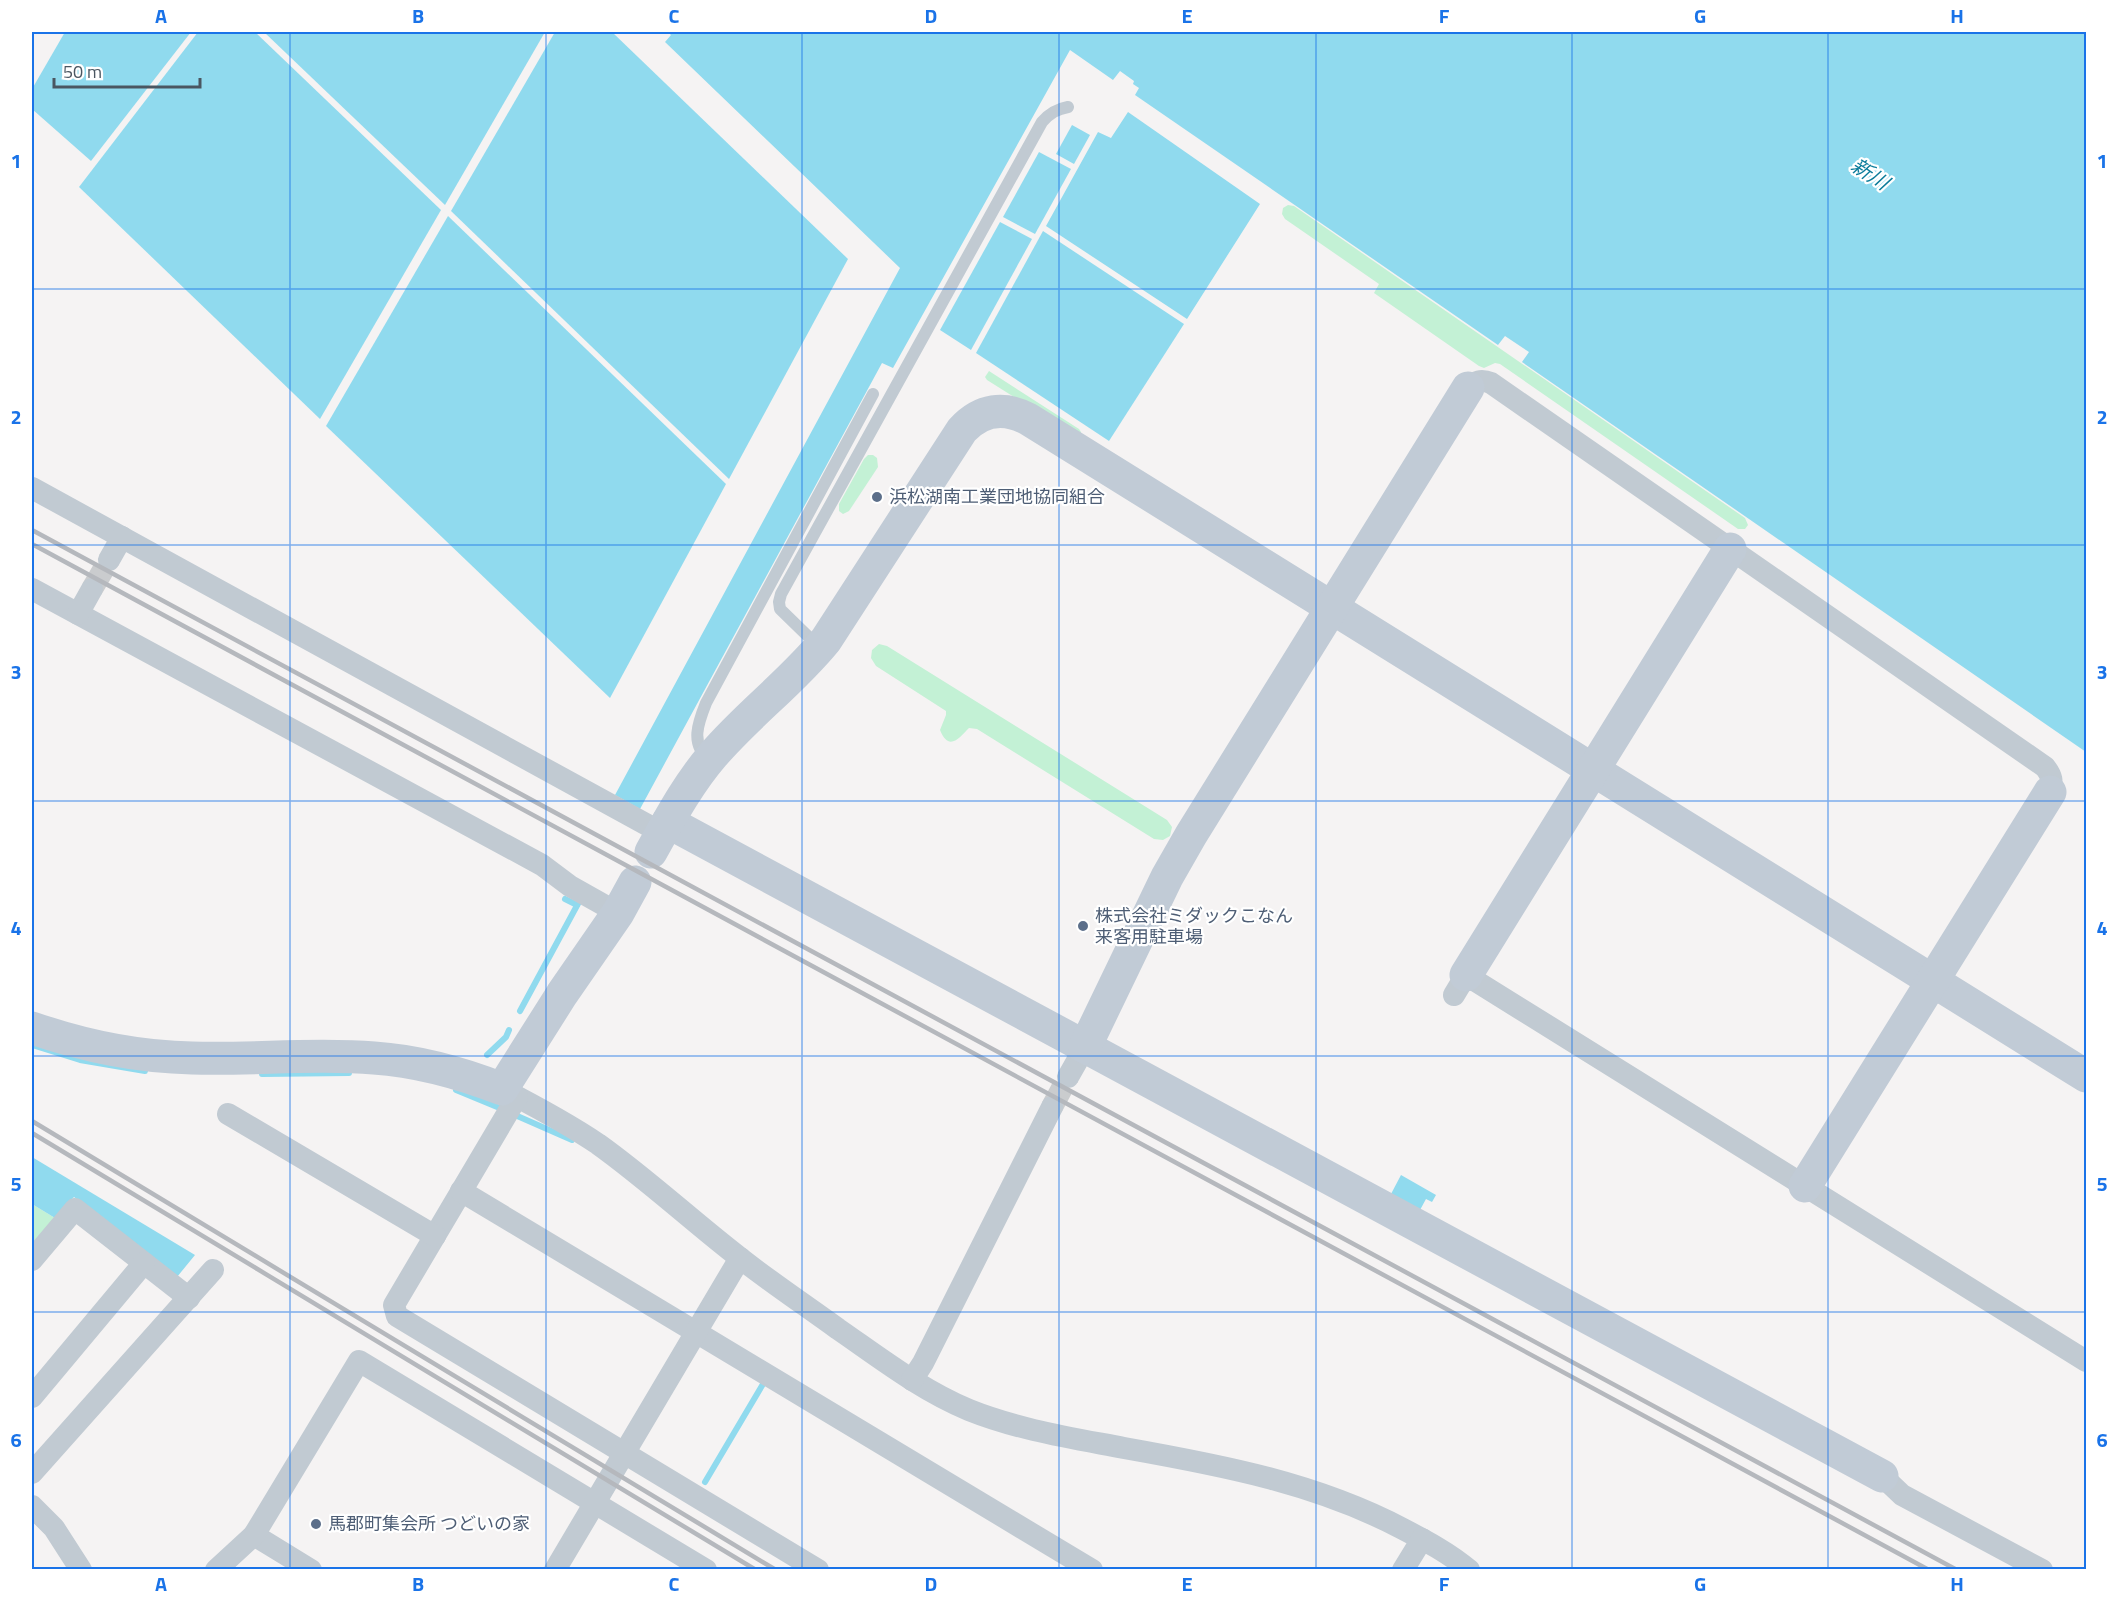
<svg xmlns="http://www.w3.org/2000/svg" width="2118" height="1601" viewBox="0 0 2118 1601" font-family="'Titillium Web','Noto Sans JP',sans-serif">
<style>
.green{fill:#c3f1d5}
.water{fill:#90daee}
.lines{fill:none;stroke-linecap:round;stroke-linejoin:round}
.stream{stroke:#90daee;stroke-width:6}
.street-tunnel{stroke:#caccce;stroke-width:22;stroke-dasharray:22 11;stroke-linecap:butt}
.lane{stroke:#c1cad2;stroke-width:12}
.street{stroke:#c1cad2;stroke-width:22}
.secondary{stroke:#c1cbd6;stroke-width:33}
.rail{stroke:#b5b8bd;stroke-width:4.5}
.grid{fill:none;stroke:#1a73e8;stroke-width:1.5;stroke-opacity:0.55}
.service-dot{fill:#5c6f8a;stroke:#fff;stroke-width:2}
.labels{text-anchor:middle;stroke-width:4.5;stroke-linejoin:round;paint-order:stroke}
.service-label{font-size:18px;fill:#4e5e75;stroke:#fff;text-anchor:start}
.water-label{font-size:20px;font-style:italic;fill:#0c7c9b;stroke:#fff}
.neatline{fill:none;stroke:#1a73e8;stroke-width:2}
.grid-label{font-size:20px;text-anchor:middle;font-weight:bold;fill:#1a73e8}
</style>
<rect width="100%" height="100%" fill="#f5f3f3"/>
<g class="green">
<polygon points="1288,205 1294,206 1745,518 1748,525 1745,529 1738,529 1500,364 1495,363 1484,368 1479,366 1374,293 1379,284 1285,219 1282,214 1283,208"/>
<polygon points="989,371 1079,429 1081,432 1081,434 1075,435 987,380 985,377"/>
<polygon points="868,455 873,455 877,458 878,467 849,511 843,514 839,511 839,504 864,459"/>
<path d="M879 644 887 646 1167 820 1172 827 1170 836 1163 840 1154 839 977 729 969 728C959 738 949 752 940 730L946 715V711L876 666 871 658 872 650Z"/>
<polygon points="32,1204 55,1218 32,1246"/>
</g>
<g class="water">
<polygon points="65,32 191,32 91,161 32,109 32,89"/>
<polygon points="198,32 255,32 441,210 320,419 79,187"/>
<polygon points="264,32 545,32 445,205"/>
<polygon points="555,32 612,32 848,259 729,479 451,211"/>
<polygon points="668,32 2086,32 2086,752 1522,362 1529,352 1505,336 1498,345 1135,95 1139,88 1133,84 1134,81 1120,71 1113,80 1070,50 893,368 882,363 640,809 615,795 900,268 665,42 671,35"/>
<polygon points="1128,112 1260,204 1187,319 1046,226 1098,132 1111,138"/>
<polygon points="1072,125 1090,135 1074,164 1056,154"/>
<polygon points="1039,152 1071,169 1035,234 1003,217"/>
<polygon points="448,216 726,484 610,698 326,426"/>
<polygon points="1000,222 1032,239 971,350 940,330"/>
<polygon points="1043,231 1184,324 1109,441 976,353"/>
<polygon points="32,1157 195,1255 177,1277 74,1197 55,1218 32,1204"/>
<polygon points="1401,1175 1436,1195 1432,1202 1426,1199 1420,1210 1391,1194"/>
</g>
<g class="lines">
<g class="stream">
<polyline points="565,899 577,905"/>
<polyline points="520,1011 580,900"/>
<polyline points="32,1045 80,1060 145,1071"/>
<polyline points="487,1055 506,1037 509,1030"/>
<polyline points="262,1074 349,1073"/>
<polyline points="456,1090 502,1109"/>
<polyline points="515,1115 572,1140"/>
<polyline points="705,1482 763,1384"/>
</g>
<g class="street-tunnel">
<polyline points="92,589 109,560"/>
<polyline points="1052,1107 1068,1077"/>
</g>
<g class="lane">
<path d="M819 647 780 609 779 602 781 594 1042 122C1050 113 1057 109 1068 107"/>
<path d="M709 759C690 744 698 723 706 703L873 394"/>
</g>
<g class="street">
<path d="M1468 388C1476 381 1481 379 1491 383L2045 767C2052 776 2053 781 2050 792"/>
<polyline points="32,488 662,833"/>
<polyline points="109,560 122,537"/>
<polyline points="32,589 542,865 570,886 618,913"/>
<polyline points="78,614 92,589"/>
<polyline points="1454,995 1466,975 2086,1361"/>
<polyline points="1068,1077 1085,1047"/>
<path d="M502 1089C535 1106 567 1123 598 1144 647 1179 692 1221 740 1258 772 1283 805 1305 838 1329 880 1358 921 1390 969 1410 1019 1430 1072 1438 1124 1448 1220 1465 1316 1483 1403 1529 1426 1541 1449 1553 1469 1570"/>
<polyline points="517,1097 394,1305 397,1316 818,1570"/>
<polyline points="228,1114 435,1236"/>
<polyline points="461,1191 1092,1570"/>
<polyline points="32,1260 75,1209 189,1298"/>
<polyline points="912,1380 923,1363 1052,1107"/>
<polyline points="32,1397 144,1263"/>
<polyline points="32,1473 213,1270"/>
<polyline points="1882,1476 1902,1495 2042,1570"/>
<polyline points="32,1506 54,1528 81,1570"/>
<polyline points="254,1535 311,1570"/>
<polyline points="216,1570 254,1535 359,1361 706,1570"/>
<polyline points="555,1570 740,1258"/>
<polyline points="1403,1570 1422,1539"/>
</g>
<g class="secondary">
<polyline points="668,822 1882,1476"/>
<path d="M651 852C670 818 688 784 713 755 748 714 792 682 826 640L962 430C981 409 1004 406 1028 419L2086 1076"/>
<polyline points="1466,975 1730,549"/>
<path d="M32 1028C84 1046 137 1057 192 1058 253 1060 314 1053 374 1058 419 1061 461 1073 502 1089L562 994 618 913 635 882"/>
<polyline points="1085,1047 1167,877 1191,835 1468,388"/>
<polyline points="1805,1186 2050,792"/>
</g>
<g class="rail">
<polyline points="32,530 1957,1570"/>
<polyline points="32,544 1929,1570"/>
<polyline points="32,1121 776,1570"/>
<polyline points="32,1133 756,1570"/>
</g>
</g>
<path class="grid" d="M290 32V1570M546 32V1570M802 32V1570M1059 32V1570M1316 32V1570M1572 32V1570M1828 32V1570M32 289H2086M32 545H2086M32 801H2086M32 1056H2086M32 1312H2086"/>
<g class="service-dot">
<circle cx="877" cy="497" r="6"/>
<circle cx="1083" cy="926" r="6"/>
<circle cx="316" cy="1524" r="6"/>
</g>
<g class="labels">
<g class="service-label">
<text x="889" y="503">浜松湖南工業団地協同組合</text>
<text x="1095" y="922">株式会社ミダックこなん<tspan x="1095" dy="21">来客用駐車場</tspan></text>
<text x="328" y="1530">馬郡町集会所 つどいの家</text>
</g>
<g class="water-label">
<text transform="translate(1870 174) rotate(33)" y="7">新川</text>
</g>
</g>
<rect width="2118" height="1601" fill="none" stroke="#ffffff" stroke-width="66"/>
<path d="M54 78v9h146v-9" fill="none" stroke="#4a5661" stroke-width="3"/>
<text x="63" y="78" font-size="18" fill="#4a5661" stroke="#ffffff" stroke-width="4.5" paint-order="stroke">50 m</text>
<rect x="33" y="33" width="2052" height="1535" class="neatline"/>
<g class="grid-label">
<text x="161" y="23">A</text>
<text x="418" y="23">B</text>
<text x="674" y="23">C</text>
<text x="931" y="23">D</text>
<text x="1187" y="23">E</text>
<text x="1444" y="23">F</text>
<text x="1700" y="23">G</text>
<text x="1957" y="23">H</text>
<text x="16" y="168">1</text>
<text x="2102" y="168">1</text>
<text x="16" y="424">2</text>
<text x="2102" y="424">2</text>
<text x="16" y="679">3</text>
<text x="2102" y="679">3</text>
<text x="16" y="935">4</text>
<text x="2102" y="935">4</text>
<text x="16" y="1191">5</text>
<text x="2102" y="1191">5</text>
<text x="16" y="1447">6</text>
<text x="2102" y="1447">6</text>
<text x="161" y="1591">A</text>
<text x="418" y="1591">B</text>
<text x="674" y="1591">C</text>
<text x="931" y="1591">D</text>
<text x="1187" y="1591">E</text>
<text x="1444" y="1591">F</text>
<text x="1700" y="1591">G</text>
<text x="1957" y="1591">H</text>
</g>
</svg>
